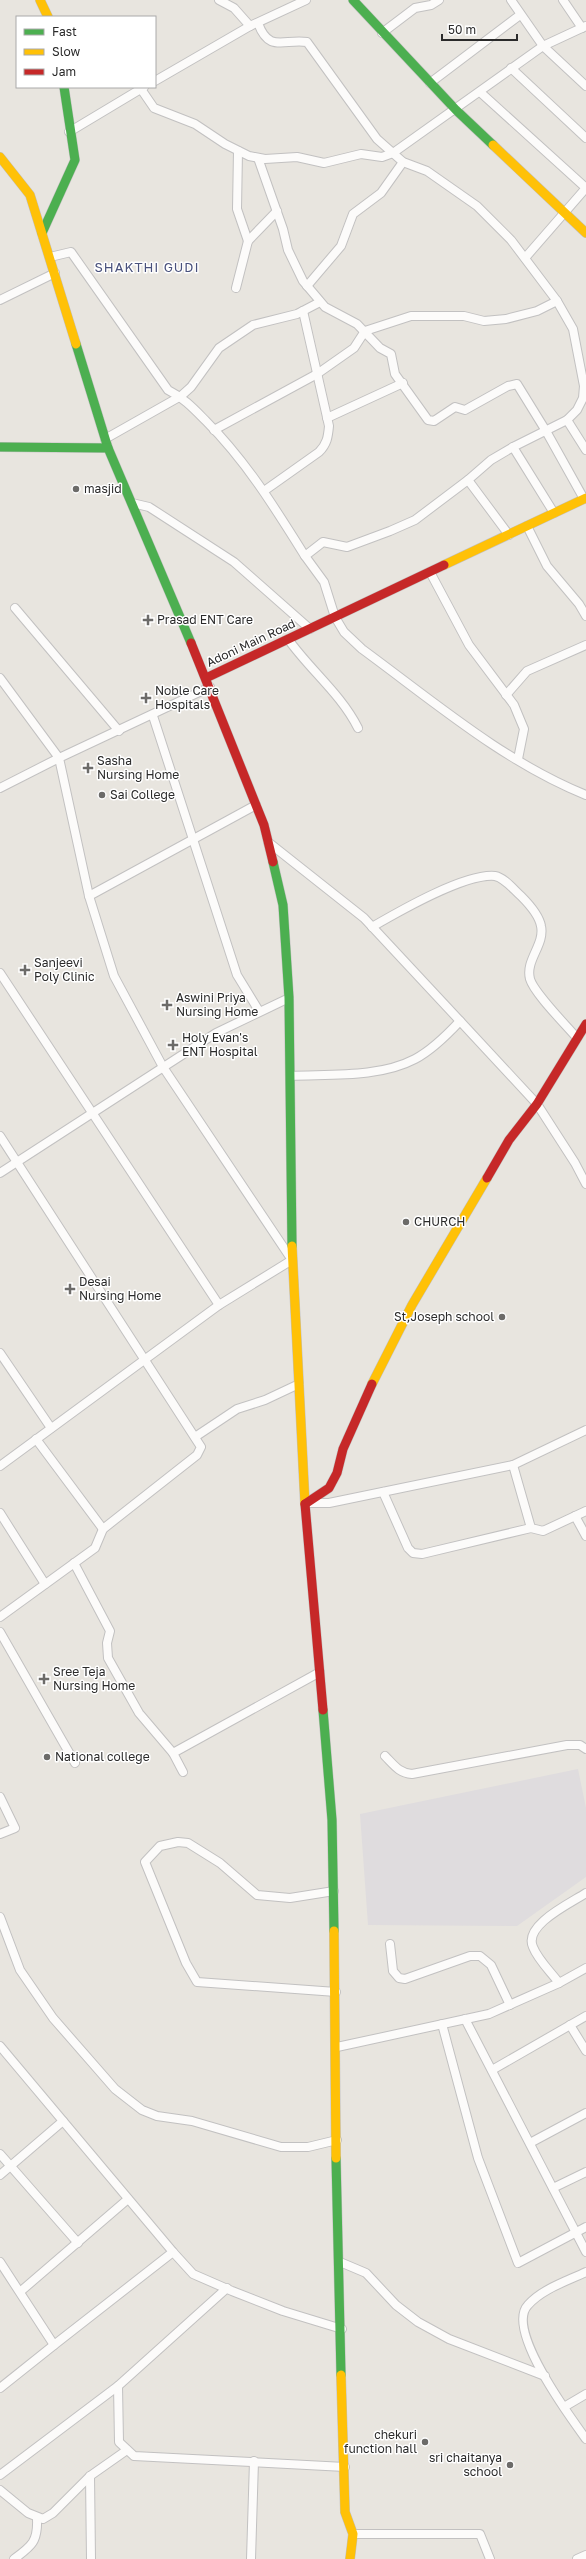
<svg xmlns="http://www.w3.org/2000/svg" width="586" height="2559" viewBox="0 0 586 2559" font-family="'Golos Text',sans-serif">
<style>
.industrial{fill:#dfdcde}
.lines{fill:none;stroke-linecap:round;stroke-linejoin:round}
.street-casing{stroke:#c2c1c1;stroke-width:10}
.fast-casing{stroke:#c2c1c1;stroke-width:10}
.slow-casing{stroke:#c2c1c1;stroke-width:10}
.jam-casing{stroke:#c2c1c1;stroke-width:10}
.street{stroke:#fcfbfa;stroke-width:8}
.fast{stroke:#4caf50;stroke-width:9}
.slow{stroke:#ffc107;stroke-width:9}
.jam{stroke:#c62828;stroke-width:9}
.poi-dot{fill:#6c6b69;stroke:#fff;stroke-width:1.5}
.labels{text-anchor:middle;stroke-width:3;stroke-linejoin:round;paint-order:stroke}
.poi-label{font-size:12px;fill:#2a2a2a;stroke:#fff;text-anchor:start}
.street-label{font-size:12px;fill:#2a2a2a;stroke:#fff}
.neighbourhood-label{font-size:13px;letter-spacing:1px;fill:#49517c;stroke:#fff}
</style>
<rect width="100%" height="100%" fill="#e8e5df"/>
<polygon class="industrial" points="578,1769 586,1808 586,1877 517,1926 368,1925 360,1814"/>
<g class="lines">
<g class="street-casing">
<g id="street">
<polyline points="219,0 234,8 250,26"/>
<polyline points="511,0 543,46 586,86"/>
<polyline points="563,0 582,28"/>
<path d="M258 23C269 54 285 38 307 42L377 139 403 162 427 171 477 206 511 240 557 301 573 329 584 386 583 398 577 410 567 420 513 447 491 460 468 480 509 535"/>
<polyline points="382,33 415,8 431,5 439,0"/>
<polyline points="511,68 586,138"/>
<polyline points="155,81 250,26 306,0"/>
<polyline points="430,83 520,15"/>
<polyline points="141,89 154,108 195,124 225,144 249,156 265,159 297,157 324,163 361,154 382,157 393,153 543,46 586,26"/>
<polyline points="480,92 586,188"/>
<polyline points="69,132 144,87"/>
<polyline points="238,151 237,209 248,241"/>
<polyline points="258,158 283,229 288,250 303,281 325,307 357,324 380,348 391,354 395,374 428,420 434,421 455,407 465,410 508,386 517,384 546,431 584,499"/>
<path d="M50 257 71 252 168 390C184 398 194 409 206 421 246 461 275 508 305 556"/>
<polyline points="525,258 586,188"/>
<polyline points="307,286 341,246 353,214 381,193 403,162"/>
<polyline points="236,288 248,241 277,211"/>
<polyline points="0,300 55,273"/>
<polyline points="327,418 403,383"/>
<polyline points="567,420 586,450"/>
<polyline points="214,430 317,374 354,348 365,331 411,316 464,316 484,321 506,319 537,311 557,301"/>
<polyline points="105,439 181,396 191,387 219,348 253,325 297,314 320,302"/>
<polyline points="513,447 554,513"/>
<path d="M468 480 415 520 390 531 347 547 323 542 305 556 324 582 335 617 344 632 362 649C433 701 504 762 586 795"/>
<path d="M264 491 319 452C327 444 328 437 329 426L303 311"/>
<polyline points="132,503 149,507 234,562 310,629"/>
<polyline points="527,526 547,566 579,604 586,616"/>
<polyline points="430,572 469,645 514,705 524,729 518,759"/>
<polyline points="15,608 119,731"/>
<path d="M288 639C310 670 341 694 358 728"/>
<polyline points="0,678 59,758 0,788"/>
<polyline points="506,695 527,671 586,645"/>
<polyline points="153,716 237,975 259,1011"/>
<polyline points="268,842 364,918 460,1021 537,1104 575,1163 586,1184"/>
<polyline points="89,896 256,805"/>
<path d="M372 927C398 912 465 873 495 876 505 878 514 890 521 896 529 904 539 915 541 926 545 945 525 960 530 979 534 993 566 1025 577 1038"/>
<polyline points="0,973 219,1305"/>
<path d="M290 1076C330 1074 379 1078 415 1059 432 1050 447 1035 460 1021"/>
<polyline points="0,1136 201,1447 197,1455 103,1529 95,1548 0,1617"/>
<polyline points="0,1173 216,1033 289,998"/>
<polyline points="0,1353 51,1428"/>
<polyline points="195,1437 237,1409 265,1400 299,1384"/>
<polyline points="36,1439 103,1529"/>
<polyline points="513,1465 586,1430"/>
<polyline points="0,1466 219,1305 292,1260 163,1067 114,976 89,896 59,758 210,687"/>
<polyline points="383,1492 408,1548 413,1553 422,1554 531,1528"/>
<polyline points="306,1503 329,1503 513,1465 531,1528 543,1531 586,1511"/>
<polyline points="0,1513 45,1584"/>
<polyline points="575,1516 586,1536"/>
<polyline points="74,1563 110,1631 107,1643 108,1658 139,1713 173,1753 320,1672"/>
<polyline points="0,1632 75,1763"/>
<polyline points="173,1753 183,1772"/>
<path d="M385 1756C394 1765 399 1773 412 1774L567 1745H580L586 1749"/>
<polyline points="0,1797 15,1828 0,1834"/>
<polyline points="334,1891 290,1898 257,1895 220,1863 188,1843 178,1842 160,1846 145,1862 186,1963 197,1982 336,1992"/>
<polyline points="0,1917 20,1970 53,2018 115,2089 142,2110 157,2116 192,2121 281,2147 308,2147 337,2140"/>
<polyline points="390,1944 393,1971 399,1978 405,1979 470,1956 480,1956 491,1965 510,2005"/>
<path d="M559 1983C551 1972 538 1960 533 1947 523 1925 571 1903 586 1893"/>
<polyline points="465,2019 586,2252"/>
<polyline points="442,2024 478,2158 518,2263 586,2227"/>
<polyline points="570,2025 586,2051"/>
<polyline points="0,2046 173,2252 193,2274 232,2291 283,2311 342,2329"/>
<polyline points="337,2047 489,2014 559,1983 586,1968"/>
<polyline points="492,2070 586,2016"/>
<polyline points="530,2143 586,2113"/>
<polyline points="0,2154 78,2243"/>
<polyline points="0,2175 63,2121"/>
<polyline points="553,2188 586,2172"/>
<polyline points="0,2262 54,2345 173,2252"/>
<polyline points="340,2262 366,2273 396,2305 418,2322 449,2339 545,2376"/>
<path d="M586 2272C567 2281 542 2289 528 2305 505 2329 570 2417 586 2439"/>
<polyline points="227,2288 118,2386 119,2442 134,2456 345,2467"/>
<polyline points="21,2291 128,2199"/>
<polyline points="0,2388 54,2345"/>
<polyline points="564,2407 586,2394"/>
<polyline points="0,2475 118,2386"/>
<polyline points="90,2476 91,2559"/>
<polyline points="0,2490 28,2513 43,2519 53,2513 90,2476 127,2450"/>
<polyline points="353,2534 480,2534 490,2559"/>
<path d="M14 2559C32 2546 38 2541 37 2519"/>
<polyline points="251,2559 254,2461"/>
<polyline points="577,2559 586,2555"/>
</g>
</g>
<g class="fast-casing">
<g id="fast">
<polyline points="353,0 456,110 493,145"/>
<polyline points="42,233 75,160 64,87"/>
<polyline points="76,344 108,448"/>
<polyline points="0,447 108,448 191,643"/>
<polyline points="273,862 283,905 289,998 292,1246"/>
<polyline points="323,1710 332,1820 334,1931"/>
<polyline points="336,2158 341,2375"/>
</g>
</g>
<g class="slow-casing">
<g id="slow">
<polyline points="40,0 48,17"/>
<polyline points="493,145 586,233"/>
<polyline points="0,157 30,195 76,344"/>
<polyline points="444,565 586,498"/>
<polyline points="292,1246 305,1504"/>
<polyline points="372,1384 412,1305 487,1178"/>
<polyline points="334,1931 336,2158"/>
<polyline points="341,2375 345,2512 353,2534 350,2559"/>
</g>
</g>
<g class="jam-casing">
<g id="jam">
<polyline points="191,643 264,825 273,862"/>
<polyline points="206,678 444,565"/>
<polyline points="487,1178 509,1140 537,1104 586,1024"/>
<polyline points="305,1504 329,1488 337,1473 343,1449 372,1384"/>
<polyline points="305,1504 323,1710"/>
</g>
</g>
<use href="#street" class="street"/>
<use href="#fast" class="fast"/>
<use href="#slow" class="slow"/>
<use href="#jam" class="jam"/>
</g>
<g class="poi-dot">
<circle cx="76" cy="489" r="4"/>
<path d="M146 614h4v4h4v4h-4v4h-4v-4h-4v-4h4z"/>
<path d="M144 692h4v4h4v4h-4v4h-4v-4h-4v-4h4z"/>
<path d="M86 762h4v4h4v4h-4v4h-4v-4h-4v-4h4z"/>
<circle cx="102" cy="795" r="4"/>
<path d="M23 964h4v4h4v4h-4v4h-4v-4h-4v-4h4z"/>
<path d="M165 999h4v4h4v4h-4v4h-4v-4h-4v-4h4z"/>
<path d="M171 1039h4v4h4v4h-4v4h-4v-4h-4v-4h4z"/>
<circle cx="406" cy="1222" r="4"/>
<path d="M68 1283h4v4h4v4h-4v4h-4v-4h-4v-4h4z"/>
<circle cx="502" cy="1317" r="4"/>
<path d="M42 1673h4v4h4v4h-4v4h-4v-4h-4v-4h4z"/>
<circle cx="47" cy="1757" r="4"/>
<circle cx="425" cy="2442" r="4"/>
<circle cx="510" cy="2465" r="4"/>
</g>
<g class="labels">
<g class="poi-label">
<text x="84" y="493">masjid</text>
<text x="157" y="624">Prasad ENT Care</text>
<text x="155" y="695">Noble Care<tspan x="155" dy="14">Hospitals</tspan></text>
<text x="97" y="765">Sasha<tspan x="97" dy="14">Nursing Home</tspan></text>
<text x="110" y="799">Sai College</text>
<text x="34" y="967">Sanjeevi<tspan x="34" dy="14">Poly Clinic</tspan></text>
<text x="176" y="1002">Aswini Priya<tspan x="176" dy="14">Nursing Home</tspan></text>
<text x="182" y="1042">Holy Evan's<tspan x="182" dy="14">ENT Hospital</tspan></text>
<text x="414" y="1226">CHURCH</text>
<text x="79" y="1286">Desai<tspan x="79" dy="14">Nursing Home</tspan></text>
<text x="494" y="1321" text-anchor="end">St,Joseph school</text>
<text x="53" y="1676">Sree Teja<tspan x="53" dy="14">Nursing Home</tspan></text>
<text x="55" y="1761">National college</text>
<text x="417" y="2439" text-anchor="end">chekuri<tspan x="417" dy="14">function hall</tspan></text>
<text x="502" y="2462" text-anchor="end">sri chaitanya<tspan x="502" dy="14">school</tspan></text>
</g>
<g class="street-label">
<text transform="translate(251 643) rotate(-25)" y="4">Adoni Main Road</text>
</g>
<g class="neighbourhood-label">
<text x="147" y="272">SHAKTHI GUDI</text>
</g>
</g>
<rect x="16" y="16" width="140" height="72" fill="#ffffff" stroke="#aaaaaa"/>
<rect x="24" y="29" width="20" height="6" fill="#4caf50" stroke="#aaaaaa"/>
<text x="52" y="36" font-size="12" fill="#2a2a2a">Fast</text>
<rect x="24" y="49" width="20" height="6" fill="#ffc107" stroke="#aaaaaa"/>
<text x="52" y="56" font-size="12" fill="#2a2a2a">Slow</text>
<rect x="24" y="69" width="20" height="6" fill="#c62828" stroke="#aaaaaa"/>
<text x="52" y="76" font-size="12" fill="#2a2a2a">Jam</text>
<path d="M442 34v6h75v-6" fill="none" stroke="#2a2a2a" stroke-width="2"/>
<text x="448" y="34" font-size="12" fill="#2a2a2a" stroke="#ffffff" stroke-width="3" paint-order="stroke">50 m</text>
</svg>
